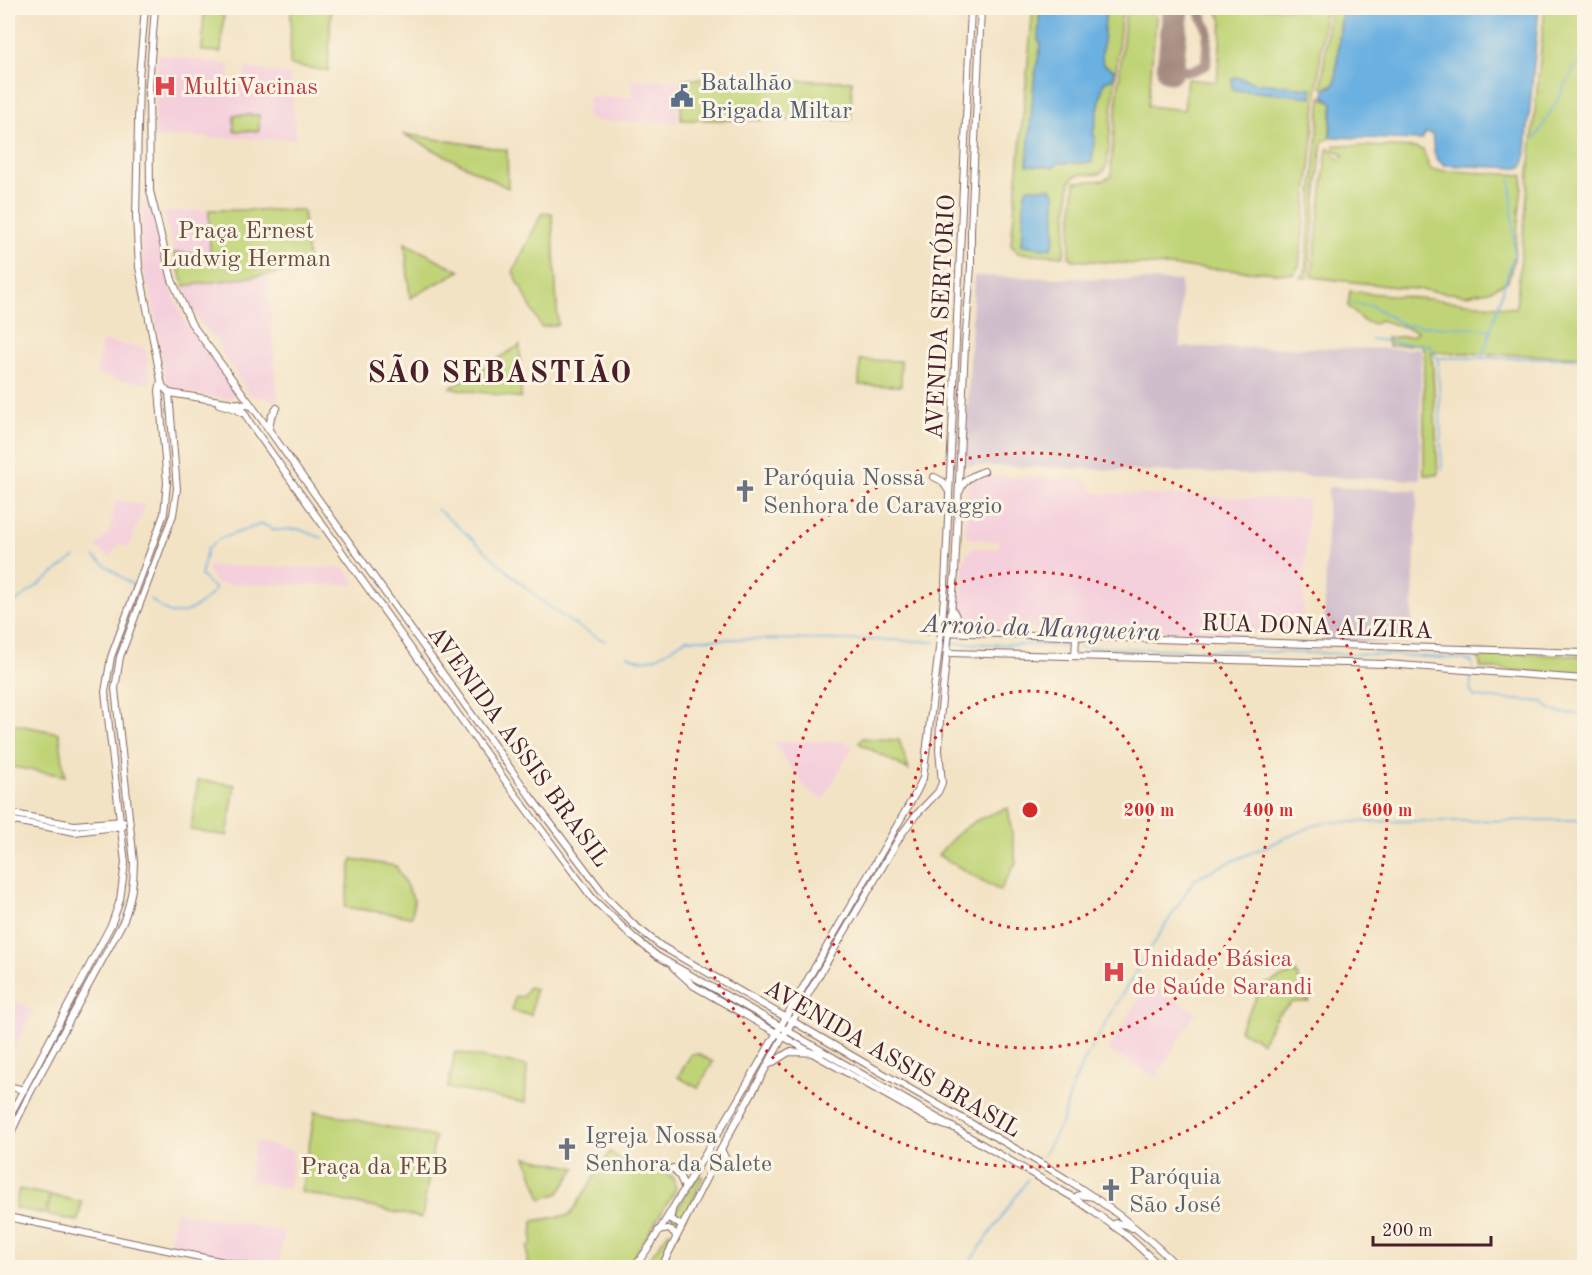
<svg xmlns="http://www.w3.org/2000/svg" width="1592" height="1275" viewBox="0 0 1592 1275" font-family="'Old Standard TT',serif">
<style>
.built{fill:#f4cfdc}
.industrial{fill:#d0bdcc}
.green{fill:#c0d477;stroke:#857a51;stroke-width:1.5}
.water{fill:#6bb0e1;stroke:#5a6886;stroke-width:1.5}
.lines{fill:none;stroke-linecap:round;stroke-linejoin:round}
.stream{stroke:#6bb0e1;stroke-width:1.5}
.taxiway{stroke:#9e8178;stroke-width:10}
.runway{stroke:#9e8178;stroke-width:27}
.secondary-casing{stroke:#856461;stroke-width:8}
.primary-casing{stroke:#856461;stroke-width:8}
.secondary{stroke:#fff;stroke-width:6}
.primary{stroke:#fff;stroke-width:6}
.ring{fill:none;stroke:#d62828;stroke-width:3;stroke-dasharray:3 6}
.labels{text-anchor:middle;stroke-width:6;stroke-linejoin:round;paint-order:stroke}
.service-label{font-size:24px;fill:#4e5e75;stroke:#fcf5e5;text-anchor:start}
.health-label{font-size:24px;fill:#be3a42;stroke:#fcf5e5;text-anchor:start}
.park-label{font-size:24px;fill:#684c3e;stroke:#fcf5e5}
.street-label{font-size:24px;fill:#4a1f2b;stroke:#fcf5e5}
.worship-label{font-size:24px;fill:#5b616d;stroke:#fcf5e5;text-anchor:start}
.water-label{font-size:26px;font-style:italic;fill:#56526b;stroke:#fcf5e5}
.district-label{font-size:30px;font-weight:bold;letter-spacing:1.5px;fill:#4a1f2b;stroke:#fcf5e5}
.centre{fill:#d62828;stroke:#fcf5e5;stroke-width:3}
.ring-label{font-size:18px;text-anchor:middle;font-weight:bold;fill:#d62828;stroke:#fcf5e5;stroke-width:6;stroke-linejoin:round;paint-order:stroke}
</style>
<rect width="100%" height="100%" fill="#fcf5e5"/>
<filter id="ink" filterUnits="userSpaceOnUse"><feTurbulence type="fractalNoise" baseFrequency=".0167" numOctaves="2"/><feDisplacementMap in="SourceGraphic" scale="12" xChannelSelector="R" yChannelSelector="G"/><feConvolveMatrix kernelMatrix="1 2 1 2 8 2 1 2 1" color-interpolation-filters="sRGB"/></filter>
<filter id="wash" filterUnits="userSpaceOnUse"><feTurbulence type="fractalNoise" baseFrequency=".008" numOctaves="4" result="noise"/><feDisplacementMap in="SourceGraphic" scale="24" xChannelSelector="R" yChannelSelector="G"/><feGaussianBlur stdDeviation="1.35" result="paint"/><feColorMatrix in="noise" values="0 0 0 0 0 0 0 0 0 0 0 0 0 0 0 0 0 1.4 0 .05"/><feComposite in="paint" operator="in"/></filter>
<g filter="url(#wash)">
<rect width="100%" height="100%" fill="#f3e3c5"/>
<g class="built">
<polygon points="158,54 229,65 229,85 244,85 245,68 290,75 296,139 155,137 156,77"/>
<polygon points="633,79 678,80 677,122 594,121 587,118 588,97 632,97"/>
<polygon points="149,200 172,292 185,322 233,388 233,393 228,399 170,389 166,382 150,287 147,288 143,261 140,225 141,202"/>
<polygon points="209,210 210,254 174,253 164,212"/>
<polygon points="268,276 268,285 278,401 251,396 220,349 220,344 199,321 189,303 184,286"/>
<polygon points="102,341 145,348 151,384 116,379 97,373"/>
<polygon points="985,476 1086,480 1096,493 1308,500 1302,634 976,628 969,626 963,621 961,610 963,562 967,553 973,548 999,548 999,541 973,539 966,535 967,487 970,482"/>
<polygon points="115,500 145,505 128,548 119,543 110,557 96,547 111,529"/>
<polygon points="208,566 345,568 357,585 216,584 208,571"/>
<polygon points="845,741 853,746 823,800 806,789 773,742"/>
<polygon points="1148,983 1196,1012 1156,1078 1108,1050"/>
<polygon points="8,999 16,1001 33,1011 8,1062"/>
<polygon points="255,1141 294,1151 289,1189 248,1180"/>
<polygon points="176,1211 284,1232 278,1267 169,1246"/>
</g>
<g class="industrial">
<polygon points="974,276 1181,281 1180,347 1421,349 1420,480 965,465"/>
<polygon points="1328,487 1418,490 1411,643 1324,641"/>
</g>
<g class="green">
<polygon points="291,8 331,8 328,71 290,65"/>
<path d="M1033 8H1122L1107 164C1101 186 1079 164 1070 182L1064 256 1018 253 1011 244Z"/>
<polygon points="1126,8 1157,8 1148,106 1184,110 1187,79 1217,82 1222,21 1216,8 1325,8 1310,168 1299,266 1294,274 1074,260 1069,257 1075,182 1104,180 1112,176 1111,163"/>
<polygon points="1329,8 1342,8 1335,84 1322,88"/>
<polygon points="1545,8 1584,8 1584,357 1432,352 1438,475 1424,475 1424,351 1421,344 1389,346 1386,338 1413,336 1417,331 1379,320 1375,324 1363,321 1348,306 1350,291 1516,308"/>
<polygon points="204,11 224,12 221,52 202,51"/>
<polygon points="682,79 852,81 851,120 681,120"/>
<polygon points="1321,97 1333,103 1329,139 1323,141 1322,143 1308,278 1300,278 1305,273"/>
<rect x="234" y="115" width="25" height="16"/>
<polygon points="403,134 507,150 508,188"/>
<polygon points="1334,145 1417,148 1423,150 1429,167 1432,170 1522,175 1523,178 1514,260 1508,281 1489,291 1466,295 1312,277 1327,149 1329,148 1339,160 1344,155 1333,149"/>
<polygon points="209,210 303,210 309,269 184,286 174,253 210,254"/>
<polygon points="542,213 552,213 558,325 541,327 513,272"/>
<polygon points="405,243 460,271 410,298"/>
<polygon points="520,345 521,398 450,388"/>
<polygon points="860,360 901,361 901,386 859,385"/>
<polygon points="1472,652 1584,656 1584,676 1481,668 1479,659"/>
<polygon points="8,723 59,733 65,776 8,766"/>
<polygon points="862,738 899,740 909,770 859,743"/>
<polygon points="198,780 235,785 227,836 191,830"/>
<path d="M1008 808 1016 862 1000 891 938 855C960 828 975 818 1008 808Z"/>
<polygon points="352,859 396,866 414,900 412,917 345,907"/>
<polygon points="1296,972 1309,1002 1293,1002 1277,1015 1262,1042 1239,1030 1263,985"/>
<polygon points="528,987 535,989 531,1015 512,1011 515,996 523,997"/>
<polygon points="455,1052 527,1066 525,1103 448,1088"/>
<polygon points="691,1054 699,1054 713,1062 698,1088 678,1077"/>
<polygon points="315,1111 435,1137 422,1218 301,1192"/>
<path d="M610 1152C628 1167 653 1167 673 1177L676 1189 632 1260 624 1267H527L528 1246 532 1244 533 1221 570 1215Z"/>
<polygon points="526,1157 576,1168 559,1193 541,1199"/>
<polygon points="699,1175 703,1177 683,1222 672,1217"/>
<polygon points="19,1189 49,1195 45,1214 15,1208"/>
<polygon points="51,1195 82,1202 78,1221 47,1215"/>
<polygon points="669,1232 673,1235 673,1238 658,1267 642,1268"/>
</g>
<g class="water">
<polygon points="1040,8 1106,8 1102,55 1103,64 1114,70 1113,78 1104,82 1093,134 1095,136 1092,163 1059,163 1054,167 1027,165 1034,81 1041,43 1038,41"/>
<path d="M1342 8H1539L1525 161 1523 166 1519 168 1444 165C1432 158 1434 146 1432 134L1426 133 1422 140 1330 137 1333 103 1324 96 1325 89 1335 84Z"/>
<polygon points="1236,77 1256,83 1312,88 1312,97 1234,90 1232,87 1232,79"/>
<polygon points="1028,188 1051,188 1055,193 1055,238 1051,249 1022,245 1025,193"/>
</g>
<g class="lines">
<g class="stream">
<polyline points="1536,138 1584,52"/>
<polyline points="1352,304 1372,306 1404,325 1490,329"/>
<polyline points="1371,339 1408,344 1430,345 1437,358"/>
<polyline points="1482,358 1514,254 1511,180"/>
<polyline points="1442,470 1438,358 1584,358"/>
<path d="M437 509C493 553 540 611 605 641"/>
<polyline points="94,557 134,586"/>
<path d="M150 599C156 603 164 611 170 613 188 616 205 602 215 589L201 576 207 549 219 539 262 524 275 530 298 529 322 538"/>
<polyline points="8,608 75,557"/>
<polyline points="950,643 1074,646"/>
<polyline points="1079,647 1393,655 1462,659 1472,662 1473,668"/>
<path d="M627 655C650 668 667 651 686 639L891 640 936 642"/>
<path d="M1472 673 1470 691 1475 697 1543 702C1553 716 1569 713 1584 714"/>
<polyline points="1043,1156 1062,1122 1072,1087 1083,1063 1124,991 1193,881 1212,870 1315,825 1331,822 1584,820"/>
<polyline points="966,1268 1028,1179"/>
</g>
<polyline class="taxiway" points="1170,70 1191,71 1206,65 1208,31 1198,8"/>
<polyline class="runway" points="1170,70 1176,8"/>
</g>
</g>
<g filter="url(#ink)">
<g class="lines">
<g class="secondary-casing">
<g id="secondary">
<polyline points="145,8 139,77 136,217 139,267 161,381 163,387 169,393"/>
<polyline points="155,8 149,85 150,191 172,280 191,323 252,406 530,796 607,898 633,924 661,946 785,1017"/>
<polyline points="169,393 252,406"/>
<polyline points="239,403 250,423 509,786 593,899 633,937 657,956 780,1026"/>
<polyline points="219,404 236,409 242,413"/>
<polyline points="269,429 271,417 277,408"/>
<polyline points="941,632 1584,653"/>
<polyline points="948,653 1387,664 1584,679"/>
<polyline points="1075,656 1076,637"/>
<polyline points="8,813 74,825 123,821"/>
<polyline points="8,820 75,832 123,826"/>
<polyline points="673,967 694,986 932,1121 949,1127"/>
<polyline points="8,1086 24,1090"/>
<polyline points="8,1119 112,923 120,900 125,863 105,692 111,657 164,514 167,483 159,390 161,381"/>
<path d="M8 1139 30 1093 124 920C131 901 134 882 134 862L115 689 120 657 173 515 177 489 169 393"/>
</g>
</g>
<g class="primary-casing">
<g id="primary">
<polyline points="934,477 942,481 948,490"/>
<path d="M960 491C964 479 973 475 984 471"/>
<polyline points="953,610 959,623 975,633"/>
<polyline points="927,631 935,625 942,614"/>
<path d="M791 1020C851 1056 912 1090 974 1125 1047 1166 1120 1207 1179 1268"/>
<polyline points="783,1028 1074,1198 1125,1234 1162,1268"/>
<polyline points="770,1064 789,1052 822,1053"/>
<polyline points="721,1149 728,1164 733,1167"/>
<polyline points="673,1168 680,1177 685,1188"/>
<polyline points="1074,1198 1079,1195 1094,1197"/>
<polyline points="672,1211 670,1219 682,1226"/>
<polyline points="8,1217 253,1268"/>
<polyline points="1113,1225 1116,1223 1127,1225 1132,1228"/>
<polyline points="658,1231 668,1229 675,1233 676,1238"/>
<polyline points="634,1268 651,1244 732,1110 917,791 923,778 941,632 945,585 971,8"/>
<polyline points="661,1268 721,1149 783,1037 901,835 915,816 938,792 942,783 939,750 940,719 955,573 965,345 971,267 971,230 981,8"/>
</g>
</g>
<use href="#secondary" class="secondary"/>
<use href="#primary" class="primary"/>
</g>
</g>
<g class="ring">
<circle cx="1030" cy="810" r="119"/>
<circle cx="1030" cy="810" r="238"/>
<circle cx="1030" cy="810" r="357"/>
</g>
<defs>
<g id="hospital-bare" transform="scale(1.8)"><path d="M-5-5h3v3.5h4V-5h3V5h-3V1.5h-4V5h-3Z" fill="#e0444e" stroke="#fcf5e5" stroke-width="2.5" paint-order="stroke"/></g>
<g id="civic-bare" transform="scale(1.8)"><path d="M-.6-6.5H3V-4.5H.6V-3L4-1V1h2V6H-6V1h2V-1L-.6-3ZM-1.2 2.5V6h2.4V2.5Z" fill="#5c6f8a" stroke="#fcf5e5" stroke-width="2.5" paint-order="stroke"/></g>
<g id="church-bare" transform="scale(1.8)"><path d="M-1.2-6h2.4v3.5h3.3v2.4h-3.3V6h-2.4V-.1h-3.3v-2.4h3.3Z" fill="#6b7280" stroke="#fcf5e5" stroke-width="2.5" paint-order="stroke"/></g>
</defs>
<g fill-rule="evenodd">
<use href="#hospital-bare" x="165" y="86"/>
<use href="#civic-bare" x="682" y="96"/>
<use href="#church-bare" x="745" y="491"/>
<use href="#hospital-bare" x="1114" y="972"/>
<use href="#church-bare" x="567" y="1149"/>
<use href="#church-bare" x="1111" y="1190"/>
</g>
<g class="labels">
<g class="service-label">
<text x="700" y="90">Batalhão<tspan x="700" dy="28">Brigada Miltar</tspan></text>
</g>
<g class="health-label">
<text x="183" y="94">MultiVacinas</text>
<text x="1132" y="966">Unidade Básica<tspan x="1132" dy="28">de Saúde Sarandi</tspan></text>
</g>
<g class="park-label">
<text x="246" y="238">Praça Ernest<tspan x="246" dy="28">Ludwig Herman</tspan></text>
<text x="374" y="1174">Praça da FEB</text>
</g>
<g class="street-label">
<text transform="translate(940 317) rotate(-87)" y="8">AVENIDA SERTÓRIO</text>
<text transform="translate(1317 626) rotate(2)" y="8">RUA DONA ALZIRA</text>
<text transform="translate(519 746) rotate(54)" y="8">AVENIDA ASSIS BRASIL</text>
<text transform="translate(893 1058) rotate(30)" y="8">AVENIDA ASSIS BRASIL</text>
</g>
<g class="worship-label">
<text x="763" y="485">Paróquia Nossa<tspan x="763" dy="28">Senhora de Caravaggio</tspan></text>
<text x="585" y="1143">Igreja Nossa<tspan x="585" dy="28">Senhora da Salete</tspan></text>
<text x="1129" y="1184">Paróquia<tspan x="1129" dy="28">São José</tspan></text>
</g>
<g class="water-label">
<text transform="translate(1041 627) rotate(2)" y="9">Arroio da Mangueira</text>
</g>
<g class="district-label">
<text x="500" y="382">SÃO SEBASTIÃO</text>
</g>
</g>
<circle cx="1030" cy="810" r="9" class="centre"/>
<g class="ring-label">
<text x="1149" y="816">200 m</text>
<text x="1268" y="816">400 m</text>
<text x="1387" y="816">600 m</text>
</g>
<rect width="1592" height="1275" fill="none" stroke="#fcf5e5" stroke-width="30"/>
<path d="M1373 1236v9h118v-9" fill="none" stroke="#4a1f2b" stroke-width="3"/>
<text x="1382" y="1236" font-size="18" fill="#4a1f2b" stroke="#fcf5e5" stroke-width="4.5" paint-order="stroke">200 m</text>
</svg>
